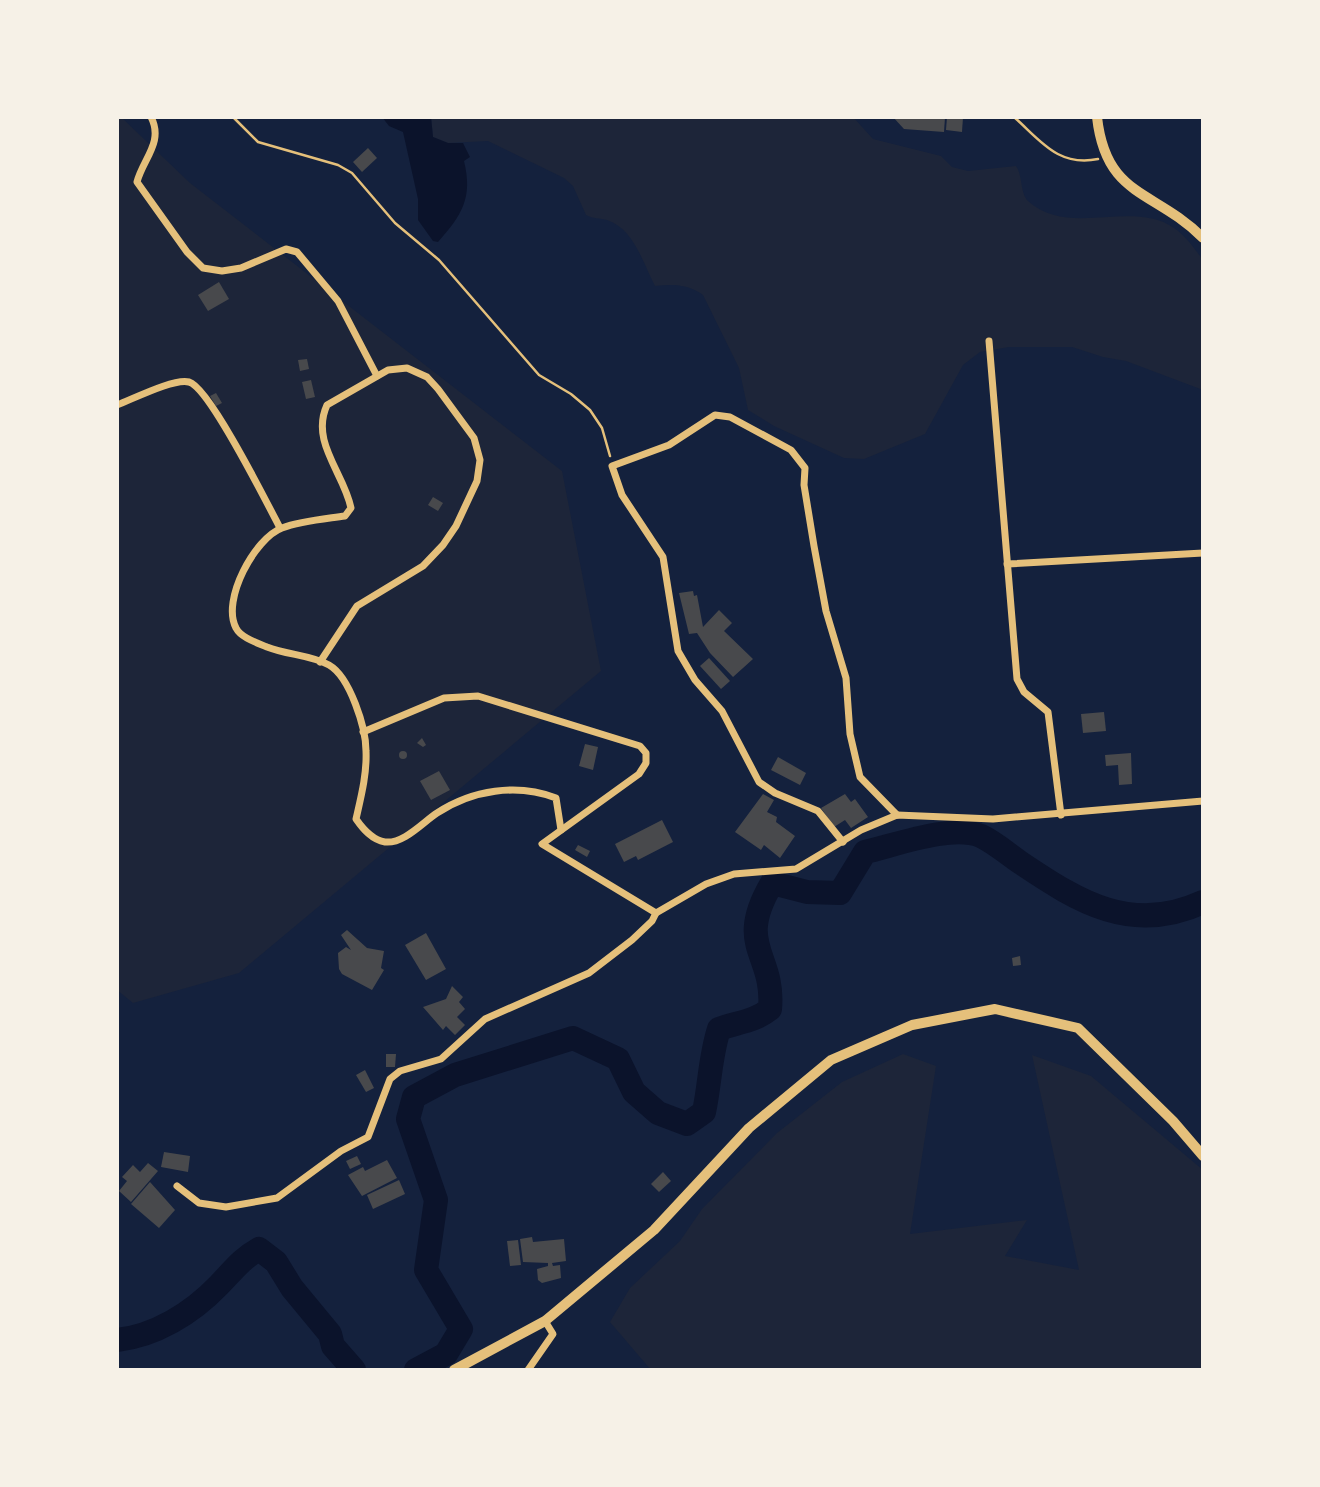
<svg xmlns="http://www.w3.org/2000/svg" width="1320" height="1487" viewBox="0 0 1320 1487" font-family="'Public Sans',sans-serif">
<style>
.green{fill:#1d2539}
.water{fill:#0b132b}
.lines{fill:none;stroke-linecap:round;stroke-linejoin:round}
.river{stroke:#0b132b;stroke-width:24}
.building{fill:#48494c}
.path{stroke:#e5c07b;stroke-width:2.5}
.minor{stroke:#e5c07b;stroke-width:7}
.secondary{stroke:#e5c07b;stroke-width:10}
</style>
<rect width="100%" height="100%" fill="#14213d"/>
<g class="green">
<polygon points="117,117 121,117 190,183 562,471 601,671 239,973 133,1003 117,990"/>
<path d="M431 117H853L873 139 941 156 952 167 968 171 1016 166C1023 176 1020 193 1028 201 1068 238 1132 199 1174 228 1186 236 1194 248 1203 260V390L1126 361 1103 357 1072 347H1009L980 352 963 365 925 434 864 459 844 458 774 426 748 410 739 368 703 295C688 284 673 284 655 286 643 263 634 229 607 220 600 218 593 219 586 215L573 186 564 178 488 141 448 143 433 137Z"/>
<polygon points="903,1054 936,1066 910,1234 1027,1220 1005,1256 1079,1270 1032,1055 1091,1076 1203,1170 1203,1370 651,1370 610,1322 630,1288 680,1241 702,1209 777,1133 842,1082"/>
</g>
<path class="water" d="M382 117H431L433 137 448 143H463L470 157 464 161C473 198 462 215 438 242L433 241 418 220V199L403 132 389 126Z"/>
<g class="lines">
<g class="river">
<path d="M117 1340C155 1336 192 1313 218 1286 232 1272 241 1259 259 1249L276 1262 292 1288 330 1334 333 1346 354 1370"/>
<path d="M416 1370 446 1354 461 1329 426 1270 436 1200 408 1119 414 1097 455 1075 573 1038 618 1059 634 1092 658 1113 687 1124 704 1112C710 1084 710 1057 719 1029 737 1022 754 1022 770 1009 775 953 734 947 772 883L807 892 840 893 865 852C896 845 951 824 981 836 994 842 1008 854 1021 863 1079 902 1132 935 1203 902"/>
</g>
</g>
<g class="building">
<polygon points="893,117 945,117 944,132 904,129"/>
<polygon points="947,117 963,117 962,132 946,130"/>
<polygon points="368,148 377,158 362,172 353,162"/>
<polygon points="219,282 229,299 208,311 198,295"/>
<polygon points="307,359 309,369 300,371 298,360"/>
<polygon points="311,380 315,397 306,399 302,382"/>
<polygon points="216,393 222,403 216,406 210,396"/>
<polygon points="433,497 443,503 438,511 428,505"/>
<polygon points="693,591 694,596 697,595 703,627 719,610 732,623 724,631 753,659 733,677 710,653 697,633 689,634 679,593"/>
<polygon points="709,658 730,681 721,689 700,666"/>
<polygon points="1104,712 1106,731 1083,733 1081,714"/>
<polygon points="422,738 426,745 423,747 417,743"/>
<polygon points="585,744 598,747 593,770 579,766"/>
<circle cx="403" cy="755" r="4"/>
<polygon points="1131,753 1132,784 1119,785 1118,765 1106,766 1105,755"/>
<polygon points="778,757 806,773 800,785 771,770"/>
<polygon points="439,771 450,790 431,800 420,781"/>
<polygon points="763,794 774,800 767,812 777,817 776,822 795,836 780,858 764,845 761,850 735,832"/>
<polygon points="845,794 851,802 855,799 868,817 851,828 845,820 834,827 821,808"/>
<polygon points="662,820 673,842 638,860 636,856 624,862 615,844"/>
<polygon points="578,845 590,851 587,857 575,850"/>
<polygon points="347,930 367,948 384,951 381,968 384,970 372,990 342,974 339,969 338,953 346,947 351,950 341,935"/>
<polygon points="426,933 446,969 426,980 405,945"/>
<polygon points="1020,956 1021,965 1013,966 1012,958"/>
<polygon points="452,986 463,997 459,1002 465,1009 457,1017 465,1025 455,1035 446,1026 443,1030 423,1007 446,999"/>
<polygon points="386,1054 396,1054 395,1067 386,1067"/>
<polygon points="365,1070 374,1088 366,1092 356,1075"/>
<polygon points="164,1152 190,1156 188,1172 161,1167"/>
<polygon points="357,1156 361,1164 350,1169 346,1161"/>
<polygon points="387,1160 397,1178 362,1196 348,1175 363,1167 365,1171"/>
<polygon points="148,1163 158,1171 131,1202 119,1191 127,1181 122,1177 133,1165 140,1172"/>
<polygon points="663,1172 671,1181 659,1192 651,1184"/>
<polygon points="399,1180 405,1194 373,1209 367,1195"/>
<polygon points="150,1182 175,1210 159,1228 131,1204"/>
<polygon points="532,1237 533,1242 564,1239 566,1261 552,1263 553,1266 560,1265 561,1278 542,1283 538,1280 537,1269 548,1266 548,1263 523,1262 520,1239"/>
<polygon points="518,1240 521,1265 510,1266 507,1241"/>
</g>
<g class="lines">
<g class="path">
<polyline points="233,117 258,142 338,165 352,173 395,223 439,260 539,375 571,394 590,410 602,428 610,456"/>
<path d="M1014 117C1041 141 1058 167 1098 159"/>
</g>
<g class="minor">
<path d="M151 117C164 142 143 159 137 182L187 252 203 268 222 271 241 268 286 249 297 252 338 301 377 376"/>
<polyline points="989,341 1017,679 1024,692 1048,712 1061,815"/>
<path d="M117 405C133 399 174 378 189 382 209 387 268 505 280 528"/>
<polyline points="1007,564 1203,553"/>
<path d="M320 662 357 606 423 566 443 545 456 526 477 481 480 460 474 438 438 389 427 377 407 368 388 370 327 405C310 442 344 473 351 508L345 516C325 519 301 521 282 528 255 538 221 600 236 628 241 638 258 643 267 647 287 655 311 655 329 665 350 677 366 728 366 751 367 774 361 797 356 819 363 829 372 840 385 842 404 844 423 822 437 813 472 790 517 783 556 798L561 830"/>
<polyline points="363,732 444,698 478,696 640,746 646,753 646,763 639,774 542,844 656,913"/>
<polyline points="843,842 818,811 775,793 759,782 722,711 695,680 678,651 663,557 622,495 612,466 669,445 715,415 730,417 791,450 805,468 804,485 814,546 826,611 846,678 850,734 860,777 897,815"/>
<polyline points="177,1186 199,1203 226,1207 277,1198 341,1151 368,1137 390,1079 400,1071 441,1059 485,1019 589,973 632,940 652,921 656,913 706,884 734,874 796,869 861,830 897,815 993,819 1203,801"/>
<polyline points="528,1370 553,1334 545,1321"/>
</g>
<g class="secondary">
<path d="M1097 117C1106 198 1154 189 1203 238"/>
<polyline points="454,1370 545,1321 654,1230 749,1128 831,1060 912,1025 995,1009 1078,1028 1173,1121 1203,1156"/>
</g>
</g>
<rect width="1320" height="1487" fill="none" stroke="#f6f1e7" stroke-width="238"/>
</svg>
